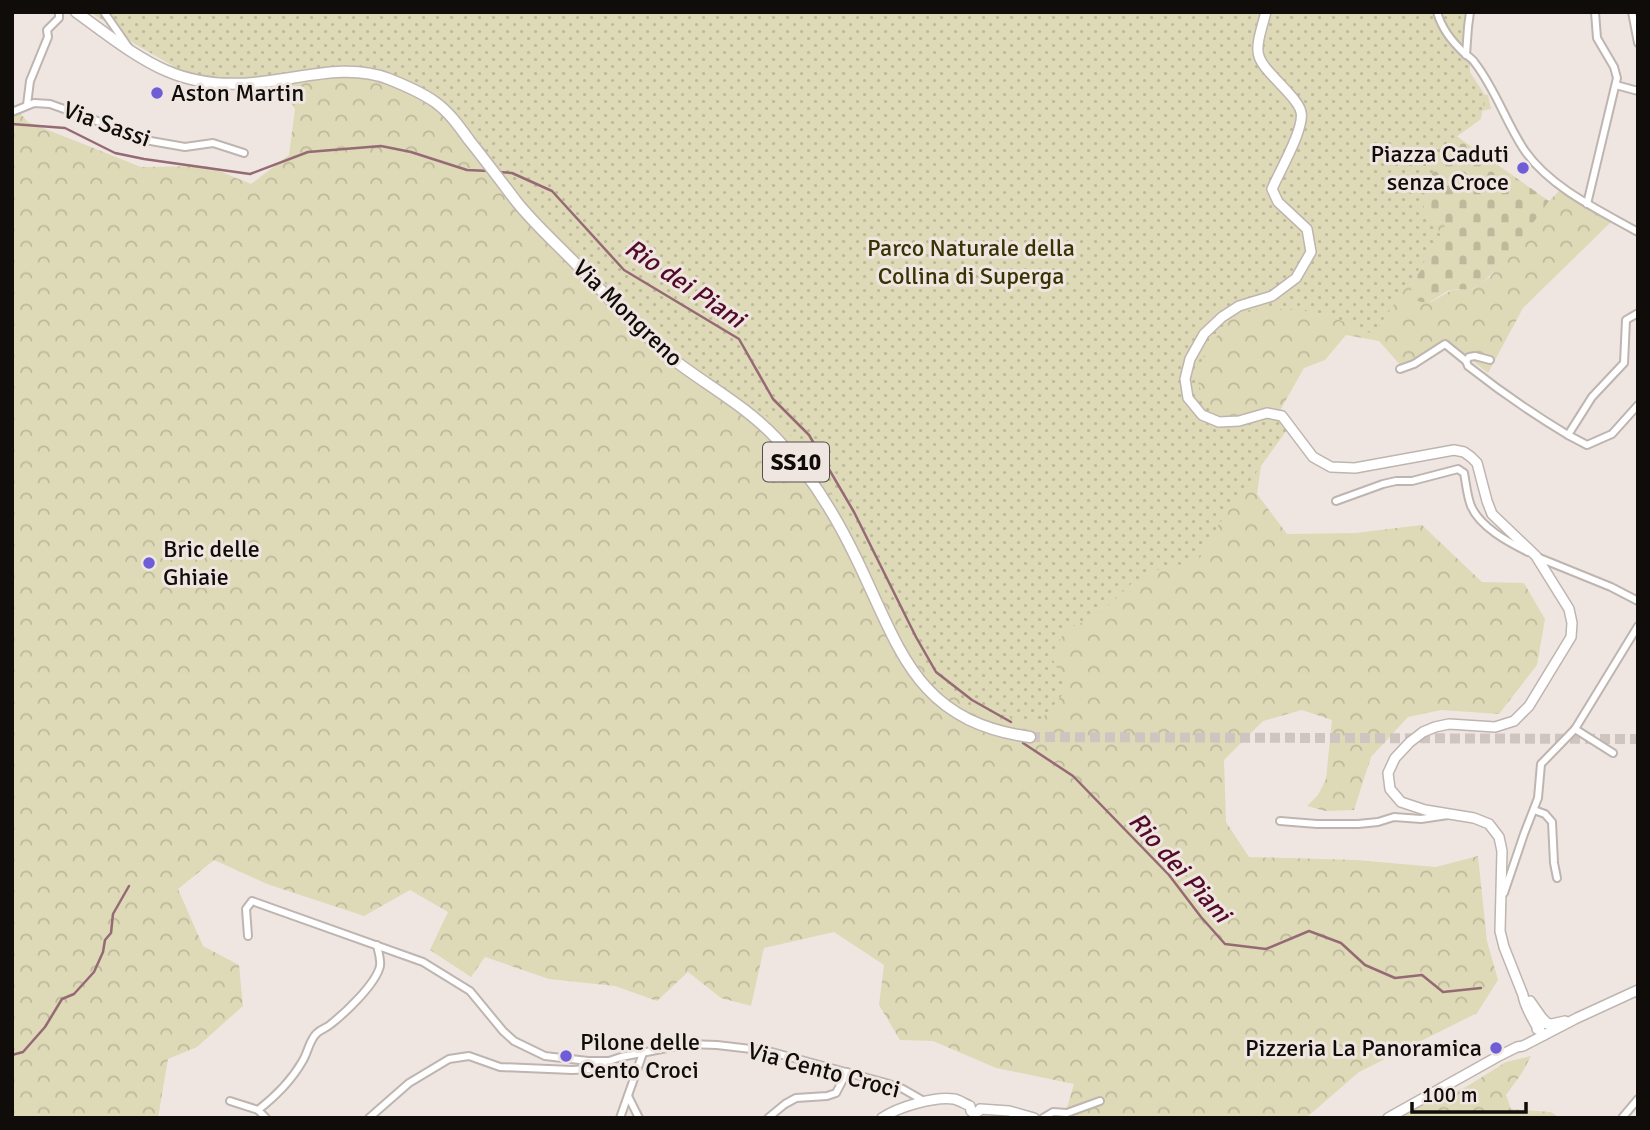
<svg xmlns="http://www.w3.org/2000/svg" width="1650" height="1130" viewBox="0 0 1650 1130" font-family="Signika,sans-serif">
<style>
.forest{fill:url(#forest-crowns)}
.cemetery{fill:url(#cemetery-stones)}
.park{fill:url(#park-dots)}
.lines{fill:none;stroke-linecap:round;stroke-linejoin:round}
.stream{stroke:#956a75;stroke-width:2.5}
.primary-tunnel{stroke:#cec5c1;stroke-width:10;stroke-dasharray:10 5;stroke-linecap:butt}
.street-casing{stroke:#beb5b0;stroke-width:10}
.secondary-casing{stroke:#beb5b0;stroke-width:12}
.primary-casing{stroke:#beb5b0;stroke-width:13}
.street{stroke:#fff;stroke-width:6}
.secondary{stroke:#fff;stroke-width:9}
.primary{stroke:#fff;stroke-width:10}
.poi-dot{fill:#6e5dd7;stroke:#f0e6e1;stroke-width:2.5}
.labels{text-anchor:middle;stroke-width:6;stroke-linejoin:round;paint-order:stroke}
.shield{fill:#f0e6e1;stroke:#524d4a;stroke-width:2}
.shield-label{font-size:23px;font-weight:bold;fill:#0f0c0a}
.poi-label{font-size:24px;fill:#0f0c0a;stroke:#f0e6e1;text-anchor:start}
.street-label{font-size:24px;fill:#0f0c0a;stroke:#f0e6e1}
.park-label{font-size:24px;fill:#393203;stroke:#f0e6e1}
.water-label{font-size:26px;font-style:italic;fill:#520b2a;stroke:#f0e6e1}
</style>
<defs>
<pattern id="forest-crowns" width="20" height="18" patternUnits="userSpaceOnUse" patternTransform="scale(1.75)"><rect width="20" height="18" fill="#ded9b6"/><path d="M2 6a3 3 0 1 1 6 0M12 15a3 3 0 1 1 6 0" fill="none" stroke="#bdb99b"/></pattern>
<pattern id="cemetery-stones" width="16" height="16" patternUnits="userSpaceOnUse" patternTransform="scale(1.75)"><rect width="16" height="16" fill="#ded9b6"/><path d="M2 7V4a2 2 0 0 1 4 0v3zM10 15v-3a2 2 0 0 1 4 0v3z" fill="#bdb99b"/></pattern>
<pattern id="park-dots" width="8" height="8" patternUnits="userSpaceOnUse" patternTransform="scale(1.75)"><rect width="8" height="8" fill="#ded9b6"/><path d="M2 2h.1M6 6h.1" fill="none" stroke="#bdb99b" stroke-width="1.8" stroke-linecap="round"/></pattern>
</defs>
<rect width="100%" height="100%" fill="#f0e6e1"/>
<g class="forest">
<polygon points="262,67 1451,91 1488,95 1491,109 1465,114 1455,135 1431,222 1443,223 1450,234 1415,278 1431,302 1452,290 1472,289 1490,277 1549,201 1559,191 1611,222 1523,308 1488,373 1446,340 1424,358 1402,367 1379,341 1346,335 1325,360 1304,368 1265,437 1257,494 1287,534 1355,533 1422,525 1482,582 1524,583 1545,619 1537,665 1499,714 1441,710 1408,717 1371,757 1354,810 1325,811 1307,806 1318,795 1326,779 1332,720 1302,710 1263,721 1224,760 1226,822 1249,857 1356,860 1436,867 1478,856 1487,941 1498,980 1477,1013 1359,1072 1306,1118 1064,1118 1074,1084 996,1068 933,1041 900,1040 879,1005 884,965 834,932 764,948 751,1006 721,998 688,972 657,1001 615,986 549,979 485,957 471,977 430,950 448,912 410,890 364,916 267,884 214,860 178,889 203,946 239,965 243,1006 197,1047 168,1059 158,1118 12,1118 12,104 28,122 141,167 207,166 251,184 289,155 295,109"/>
<polygon points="1531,1056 1522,1073 1506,1095 1511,1109 1551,1112 1560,1118 1398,1118 1423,1104 1466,1087 1506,1062"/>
</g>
<path class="cemetery" d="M1423 135H1455L1549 201C1533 222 1495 279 1473 288 1467 291 1458 288 1451 290 1436 294 1430 311 1412 297L1411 287 1415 278 1449 234 1443 223 1431 222 1410 215Z"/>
<polygon class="park" points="90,12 1471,12 1469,22 1470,72 1485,95 1481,119 1455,138 1438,162 1421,195 1425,212 1437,224 1441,238 1373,334 1332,317 1297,309 1258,309 1231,317 1206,351 1196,374 1204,403 1231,418 1263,410 1292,423 1219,524 1198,561 1162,568 1133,582 1096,617 1066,629 1051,656 1062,678 1065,692 1039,722 976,709 936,686 814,460 783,427 714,381 621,300 512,185 470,130 428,91 387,75 317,78 257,84 187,74 135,44 103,20"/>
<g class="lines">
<g class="stream">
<polyline points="12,124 65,128 115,153 144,159 250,174 308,152 381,146 411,152 467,170 489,171"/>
<polyline points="499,172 512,173 552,191 624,270 739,339 773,399 809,435 854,512 916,637 936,672 972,700 1011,722"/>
<polyline points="1023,743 1073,776 1169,875 1201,917 1225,944 1266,949 1309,931 1341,943 1365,965 1395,978 1422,975 1443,992 1481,988"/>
<polyline points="12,1055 23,1052 45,1027 62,999 74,994 94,972 103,952 105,940 111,933 113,914 129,886"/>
</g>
<polyline class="primary-tunnel" points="1030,737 1638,739"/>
<g class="street-casing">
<g id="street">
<polyline points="104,12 129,48"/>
<path d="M1437 12C1442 29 1451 40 1463 52 1467 56 1472 58 1475 63 1496 90 1506 123 1525 151 1551 188 1599 210 1638 232"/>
<polyline points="1632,12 1638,43"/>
<polyline points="1466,55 1468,27 1470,12"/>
<polyline points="1616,85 1638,91"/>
<polyline points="27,105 30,81 48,37 47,30 59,18 59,12"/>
<polyline points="12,112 34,103 50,104 95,120 125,135 145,140 185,147 213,143 244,153"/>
<polyline points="1587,204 1617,78 1614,67 1597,38 1595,12"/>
<polyline points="1638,313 1626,320 1624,363 1592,397 1568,435 1587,445 1612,434 1638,405"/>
<path d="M1490 360 1475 356 1469 357 1466 361 1468 366C1501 392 1533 414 1568 435"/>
<polyline points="1400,369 1414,364 1445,344 1466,361"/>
<path d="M1336 501 1383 484 1396 481H1412L1458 469 1464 473C1466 483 1467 496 1471 506 1480 527 1508 542 1528 552"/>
<polyline points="1537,557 1611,587 1638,601"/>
<polyline points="1575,729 1613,753"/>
<polyline points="1534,810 1545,814 1552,822 1554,863 1557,878"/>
<polyline points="1280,821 1317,824 1358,824 1378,822 1394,817 1421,819 1448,815"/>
<polyline points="1504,893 1524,834 1538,798 1541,764 1575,729 1638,626"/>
<polyline points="248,936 246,909 252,901 423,962 470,991 503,1031 514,1041 545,1056 588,1061 607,1061"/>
<polyline points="628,1096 639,1118"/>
<polyline points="230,1101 258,1110"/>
<path d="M266 1118 258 1110C276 1096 291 1081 302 1062 308 1053 309 1040 317 1033 321 1029 327 1028 331 1024 345 1013 376 984 380 966 381 959 378 951 377 945"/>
<polyline points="369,1118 409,1083 449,1059 469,1056 500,1067 572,1070 594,1069 609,1061 621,1057 687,1044 717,1045 768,1051 886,1083 903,1089 924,1101"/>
<polyline points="620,1118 643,1053"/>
<polyline points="768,1118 785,1104 796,1098 827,1096 836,1093 847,1072"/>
<polyline points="1043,1118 1053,1112 1067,1113 1100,1101"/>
<polyline points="1622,1118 1638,1099"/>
</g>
</g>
<g class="secondary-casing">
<g id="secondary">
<path d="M1266 12C1253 58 1253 55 1285 89 1291 96 1299 103 1301 112 1305 128 1279 172 1272 189L1278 202 1307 229 1311 252 1296 278 1272 296 1239 306 1222 317 1204 334 1190 359 1185 379 1188 398 1202 415 1219 422 1239 421 1267 413 1282 416 1313 457 1331 467 1355 468 1454 450 1464 452 1471 457 1477 463 1487 501 1492 514 1536 556 1569 609 1572 623 1571 637 1529 706 1514 721 1495 727 1449 724 1435 727 1423 732 1410 742 1395 758 1388 773 1390 789 1401 802 1425 810 1474 818 1489 824 1499 837 1502 851 1500 931 1504 947 1523 995C1524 1004 1537 1030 1544 1035"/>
<polyline points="1530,1001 1542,1018 1549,1025"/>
<polyline points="1537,1029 1543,1023 1552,1024 1565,1021"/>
<path d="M882 1118C898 1107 935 1096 954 1099 959 1100 965 1104 970 1106L971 1111 974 1113 979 1111 980 1109 1009 1111 1034 1118"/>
<polyline points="1388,1118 1497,1057 1517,1047 1523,1046 1577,1018 1638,990"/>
</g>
</g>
<g class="primary-casing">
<path id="primary" d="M76 12C104 32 136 58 167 71 197 84 230 86 262 82 303 78 348 63 389 79 404 85 421 92 435 102 449 112 459 126 469 140 485 160 500 180 516 201 534 224 557 244 578 266 609 298 639 332 674 360 708 386 747 407 776 438 810 473 836 516 857 560 901 651 916 721 1030 737"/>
</g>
<use href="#street" class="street"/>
<use href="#secondary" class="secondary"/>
<use href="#primary" class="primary"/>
</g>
<g class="poi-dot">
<circle cx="157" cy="93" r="7"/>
<circle cx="1523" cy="168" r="7"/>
<circle cx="149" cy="563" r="7"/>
<circle cx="1496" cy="1048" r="7"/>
<circle cx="566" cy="1056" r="7"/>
</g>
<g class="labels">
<rect class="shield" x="763" y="442.5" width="66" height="39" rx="5"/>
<g class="shield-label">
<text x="796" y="470">SS10</text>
</g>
<g class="poi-label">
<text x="171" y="101">Aston Martin</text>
<text x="1509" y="162" text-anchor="end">Piazza Caduti<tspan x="1509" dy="28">senza Croce</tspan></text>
<text x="163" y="557">Bric delle<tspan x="163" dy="28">Ghiaie</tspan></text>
<text x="580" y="1050">Pilone delle<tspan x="580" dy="28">Cento Croci</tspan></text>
<text x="1482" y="1056" text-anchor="end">Pizzeria La Panoramica</text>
</g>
<g class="street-label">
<text transform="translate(107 124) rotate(20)" y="8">Via Sassi</text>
<text transform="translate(628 313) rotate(44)" y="8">Via Mongreno</text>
<text transform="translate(824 1070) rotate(15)" y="8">Via Cento Croci</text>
</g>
<g class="park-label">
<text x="971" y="256">Parco Naturale della<tspan x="971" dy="28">Collina di Superga</tspan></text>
</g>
<g class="water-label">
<text transform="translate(685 283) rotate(34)" y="9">Rio dei Piani</text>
<text transform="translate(1180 867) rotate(48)" y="9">Rio dei Piani</text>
</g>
</g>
<rect width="1650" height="1130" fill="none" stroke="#0f0c0a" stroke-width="28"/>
<path d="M1412 1102v10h114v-10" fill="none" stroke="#0f0c0a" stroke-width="3.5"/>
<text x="1422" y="1102" font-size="21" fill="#0f0c0a" stroke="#f0e6e1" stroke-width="5" paint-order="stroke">100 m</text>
</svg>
